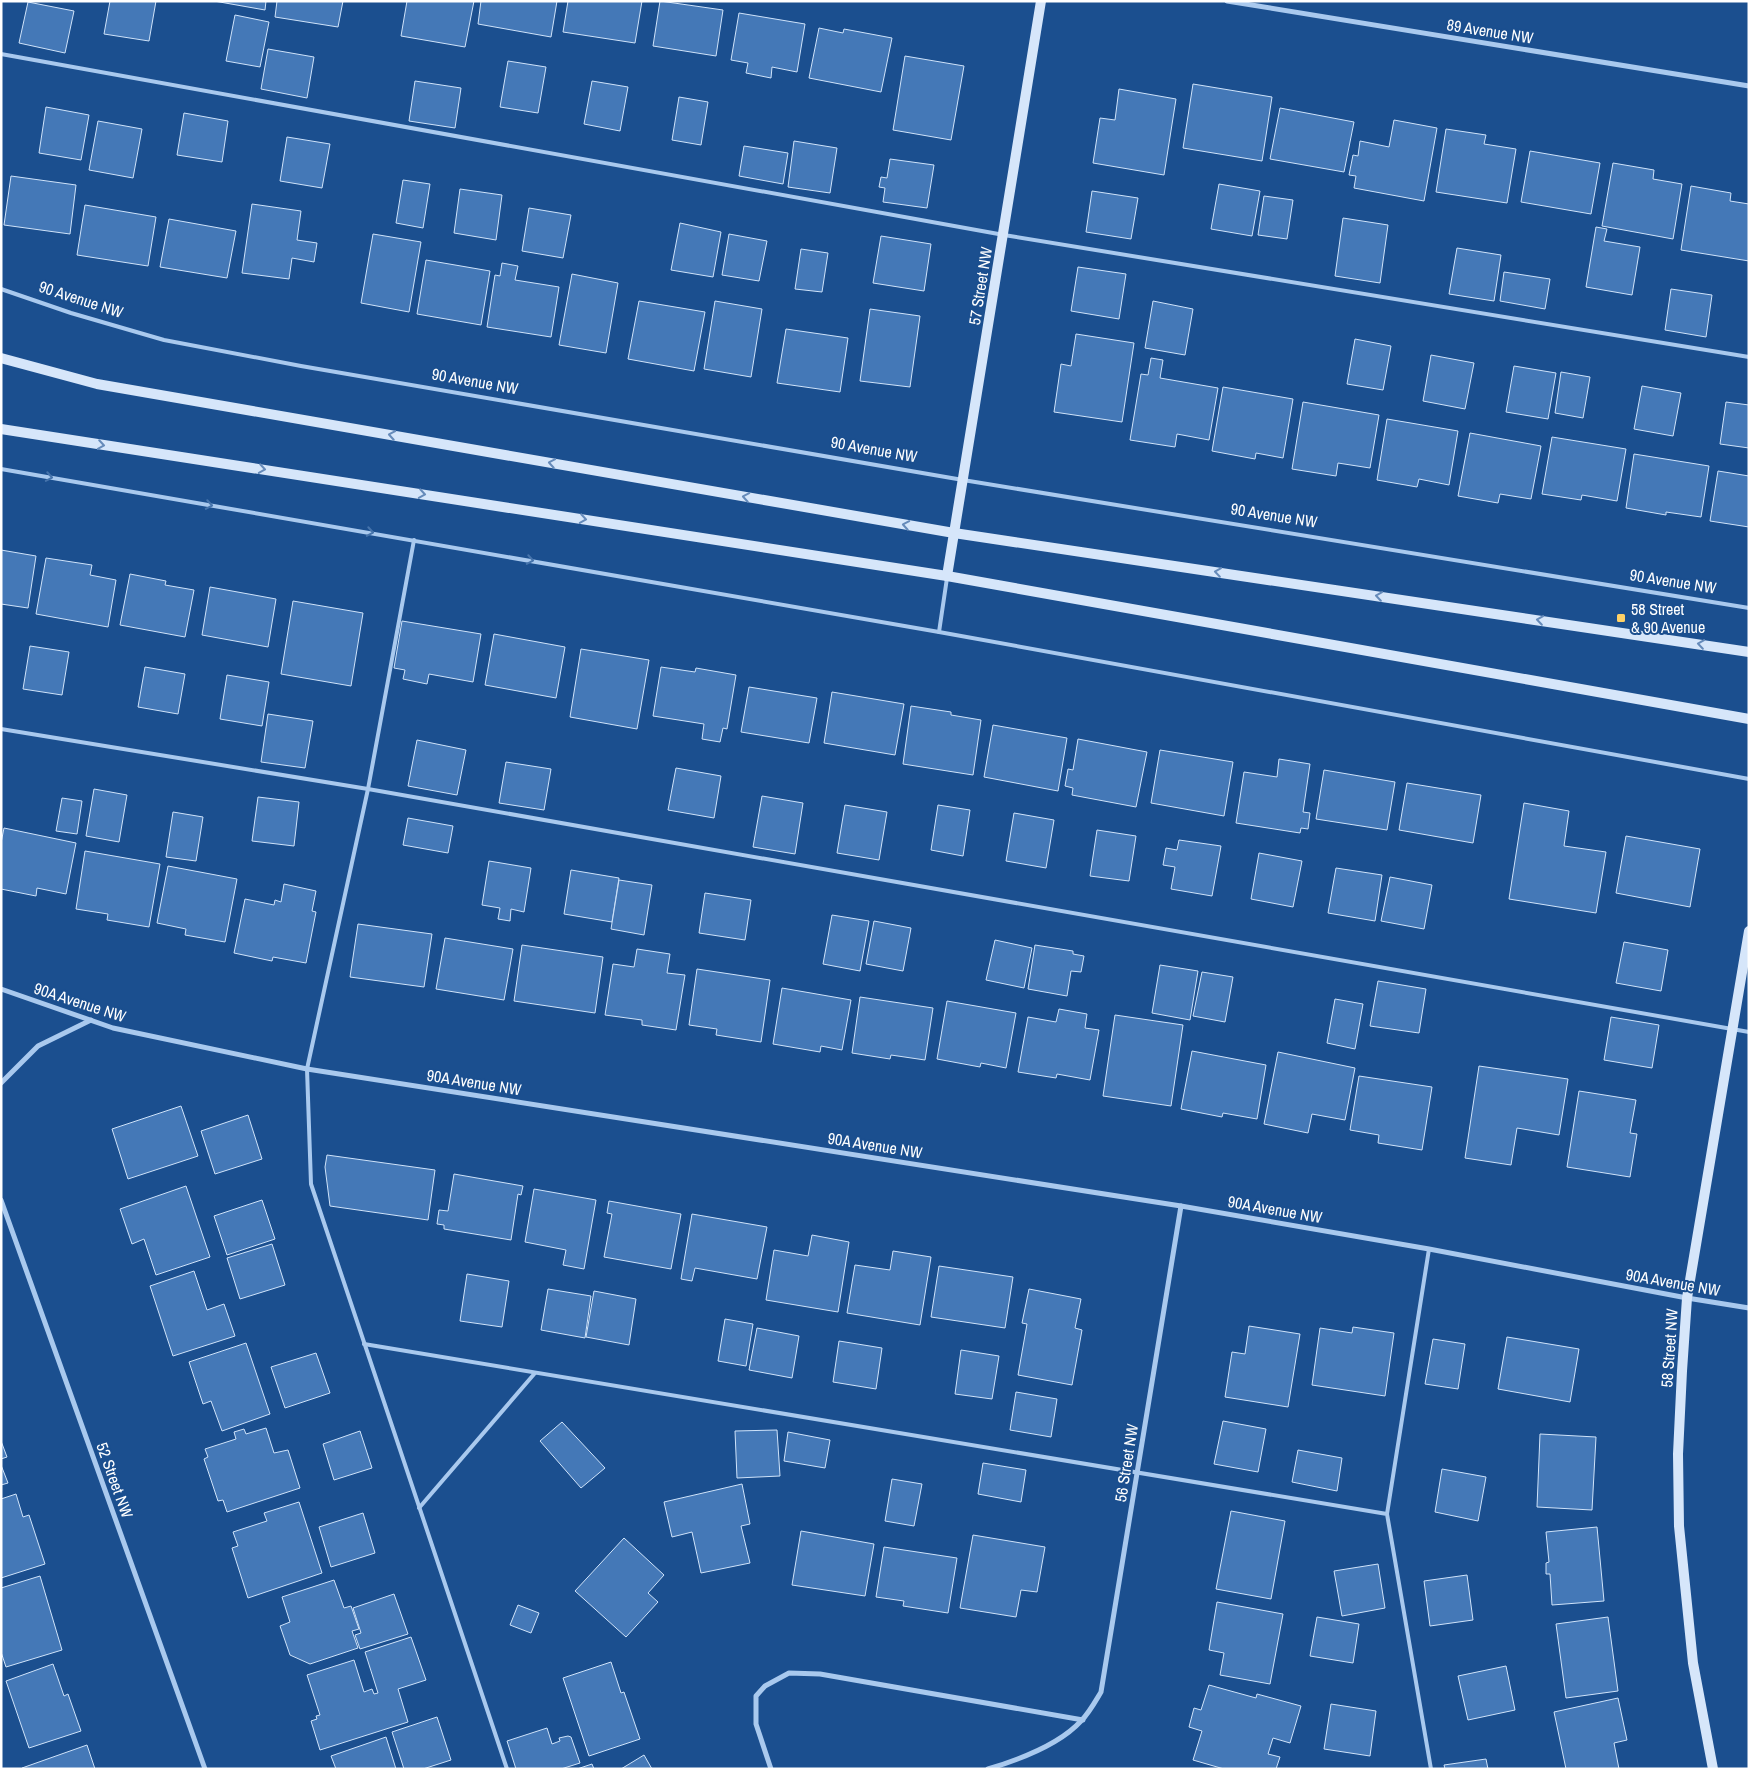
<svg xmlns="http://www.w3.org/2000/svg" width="1750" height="1770" viewBox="0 0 1750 1770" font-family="'Archivo Narrow',sans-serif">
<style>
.building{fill:#4478b7;stroke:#cfe3fa}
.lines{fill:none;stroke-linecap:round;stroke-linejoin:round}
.lane{stroke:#a9c9ee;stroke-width:4}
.street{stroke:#a9c9ee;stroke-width:5}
.secondary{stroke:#d6e6fa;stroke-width:10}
.oneway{stroke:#668bba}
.oneway2{stroke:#4674ac}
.poi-dot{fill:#ffd166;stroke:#1b4f8f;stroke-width:2}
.labels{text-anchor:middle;stroke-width:4;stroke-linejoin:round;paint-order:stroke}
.street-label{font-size:16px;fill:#fff;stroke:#1b4f8f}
.poi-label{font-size:16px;fill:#fff;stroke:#1b4f8f;text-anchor:start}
</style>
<rect width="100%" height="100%" fill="#1b4f8f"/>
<g class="building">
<polygon points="110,1 156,1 149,41 104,34"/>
<polygon points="214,1 266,1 265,10"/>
<polygon points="277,1 343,1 338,27 275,17"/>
<polygon points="407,1 474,1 465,47 401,36"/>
<polygon points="481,1 557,1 551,37 478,24"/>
<polygon points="568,1 642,1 635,43 563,32"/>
<polygon points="660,1 723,10 716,56 653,46"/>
<polygon points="28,2 74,11 65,53 19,43"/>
<polygon points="739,13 805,24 797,72 772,67 771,78 746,73 748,63 731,60"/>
<polygon points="235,15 269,22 260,67 226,61"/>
<polygon points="819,28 843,33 844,29 892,38 881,92 809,78"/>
<polygon points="268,49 314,57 307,98 261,89"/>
<polygon points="905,56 964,66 951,140 893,130"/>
<polygon points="508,61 546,67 538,113 500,107"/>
<polygon points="415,81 461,88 455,128 409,121"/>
<polygon points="592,81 628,87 620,131 584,124"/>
<polygon points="1193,84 1272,97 1262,161 1183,148"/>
<polygon points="1119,89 1176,99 1164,175 1093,163 1100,118 1115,120"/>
<polygon points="679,97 708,102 701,145 672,140"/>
<polygon points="46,107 89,115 81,160 39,153"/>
<polygon points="1280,108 1354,122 1344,172 1270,159"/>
<polygon points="184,113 228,121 222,162 177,155"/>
<polygon points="1394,120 1437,128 1424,201 1354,188 1356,176 1349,175 1353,155 1358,156 1360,141 1389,147"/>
<polygon points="98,121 142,129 133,178 89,170"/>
<polygon points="1446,129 1486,135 1484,144 1516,149 1507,203 1436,192"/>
<polygon points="287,137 330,144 322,188 280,181"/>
<polygon points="794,141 837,148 830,193 788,187"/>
<polygon points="744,146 788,153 783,184 739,176"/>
<polygon points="1530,151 1600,163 1591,214 1521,202"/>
<polygon points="890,159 934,165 927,208 883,202 885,188 879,187 881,177 887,178"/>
<polygon points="1613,163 1654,170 1653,179 1682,184 1673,239 1602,226"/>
<polygon points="11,176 76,185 70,234 4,225"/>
<polygon points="403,180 430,184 423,228 396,223"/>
<polygon points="1219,184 1260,191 1252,236 1211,229"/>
<polygon points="1691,186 1731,193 1730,201 1749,204 1749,261 1681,250"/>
<polygon points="460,189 502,195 496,240 454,233"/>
<polygon points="1092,191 1138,198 1131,239 1086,232"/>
<polygon points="1264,196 1293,200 1287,239 1258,235"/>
<polygon points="252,204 301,211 297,240 317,243 314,262 292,258 289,279 242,273"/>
<polygon points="85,205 156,217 148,266 77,255"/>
<polygon points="529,208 571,215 563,258 522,251"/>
<polygon points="1343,218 1388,225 1380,283 1335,276"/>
<polygon points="169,219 236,231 227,278 160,267"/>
<polygon points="680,223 721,232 713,277 671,270"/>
<polygon points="1596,227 1607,229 1604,241 1640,247 1632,295 1586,287"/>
<polygon points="373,234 421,242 409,312 361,303"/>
<polygon points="729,234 767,241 759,281 722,275"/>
<polygon points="881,236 931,244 924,291 873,283"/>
<polygon points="1457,248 1501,255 1494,301 1449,294"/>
<polygon points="801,249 828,253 822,292 795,289"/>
<polygon points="426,260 490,271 481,325 417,314"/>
<polygon points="502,263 518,266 515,280 559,287 551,337 487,327 495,275 500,276"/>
<polygon points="1078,267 1126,274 1119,319 1071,311"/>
<polygon points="1504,272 1550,279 1545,309 1500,301"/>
<polygon points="572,274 618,283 606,353 559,345"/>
<polygon points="1671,289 1712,295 1706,337 1665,330"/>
<polygon points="639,301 705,312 694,371 628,359"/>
<polygon points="715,301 762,309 751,377 704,369"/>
<polygon points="1153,301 1193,309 1185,355 1145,348"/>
<polygon points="870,309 920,316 910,387 860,381"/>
<polygon points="786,329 848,338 840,392 777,383"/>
<polygon points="1076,334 1134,343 1122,422 1054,412 1061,364 1071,366"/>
<polygon points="1355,339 1391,346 1383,390 1347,384"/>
<polygon points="1431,355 1474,363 1465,409 1423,401"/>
<polygon points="1151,358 1163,360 1160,378 1218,388 1209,440 1177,434 1175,447 1130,440 1141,374 1148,375"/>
<polygon points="1514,366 1556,373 1548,419 1506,412"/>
<polygon points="1561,372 1590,377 1583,418 1555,413"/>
<polygon points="1642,386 1681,393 1673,436 1634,429"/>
<polygon points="1223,387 1293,399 1283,458 1256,453 1255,459 1212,451"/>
<polygon points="1303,402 1379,415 1370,468 1338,463 1336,476 1292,469"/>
<polygon points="1726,402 1749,405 1749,448 1720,444"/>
<polygon points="1387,419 1458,431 1449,485 1419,479 1417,487 1377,480"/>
<polygon points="1470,433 1541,446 1531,499 1500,494 1498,503 1458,496"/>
<polygon points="1552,437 1626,449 1617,501 1582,495 1581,500 1542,494"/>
<polygon points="1634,454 1709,466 1701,517 1666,512 1666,515 1626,508"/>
<polygon points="1718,471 1749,476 1749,527 1710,521"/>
<polygon points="1,550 36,556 28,608 1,604"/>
<polygon points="46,558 92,565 90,575 116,580 108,627 36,614"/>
<polygon points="130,574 166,581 165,585 194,590 185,637 120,625"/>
<polygon points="210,587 276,599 268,647 202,635"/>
<polygon points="293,601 363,613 351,686 281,674"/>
<polygon points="402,621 481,634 473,682 429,674 427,684 403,679 405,670 394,668"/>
<polygon points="494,634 565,647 556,698 485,685"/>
<polygon points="30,646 69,652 62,695 23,689"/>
<polygon points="581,649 649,660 637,729 570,717"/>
<polygon points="145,667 185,674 178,714 138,707"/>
<polygon points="661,667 695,672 696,668 736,675 727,729 723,728 720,742 702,739 704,724 653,716"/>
<polygon points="227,675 269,682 262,726 220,719"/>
<polygon points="749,687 817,698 809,743 741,732"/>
<polygon points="832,692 904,704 895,755 824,743"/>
<polygon points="911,706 951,712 951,715 981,720 973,775 903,764"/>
<polygon points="268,714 313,721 305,768 261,762"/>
<polygon points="993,725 1067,738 1058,791 984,777"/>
<polygon points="1078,739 1147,752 1136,807 1072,795 1073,788 1065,786 1068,769 1073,770"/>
<polygon points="417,740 466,750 457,795 408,786"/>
<polygon points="1160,750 1233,762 1224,816 1151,803"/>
<polygon points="1279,759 1310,764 1303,812 1310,813 1308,829 1301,828 1300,833 1236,823 1244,772 1277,777"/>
<polygon points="506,762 551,769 544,810 499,803"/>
<polygon points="676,768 721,776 714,818 668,810"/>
<polygon points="1324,770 1395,782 1387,830 1316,819"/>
<polygon points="1407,783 1481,795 1473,843 1399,830"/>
<polygon points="94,789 127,795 119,842 86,836"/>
<polygon points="762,796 803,803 795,854 753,847"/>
<polygon points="258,797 299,802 294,846 252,841"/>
<polygon points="62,798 82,801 77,834 56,831"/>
<polygon points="1524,803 1569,811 1564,846 1606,852 1596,913 1509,899"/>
<polygon points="845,805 887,812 879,860 837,853"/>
<polygon points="938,805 970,810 963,856 931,850"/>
<polygon points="173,812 203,817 196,861 166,857"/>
<polygon points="1014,813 1054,820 1046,868 1006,861"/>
<polygon points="408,818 453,826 448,853 403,845"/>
<polygon points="4,828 76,843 66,894 37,888 36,896 1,889 1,843"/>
<polygon points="1097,830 1136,836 1129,881 1090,876"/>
<polygon points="1626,836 1700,849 1690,907 1616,893"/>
<polygon points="1179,840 1221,846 1212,896 1171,889 1175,867 1163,865 1166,848 1177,850"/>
<polygon points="85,851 160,864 149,927 107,920 108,914 76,909"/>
<polygon points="1259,853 1302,861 1293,907 1251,899"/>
<polygon points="489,861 531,868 524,912 511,909 510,921 498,919 500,908 482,905"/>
<polygon points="168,866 237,879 225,942 185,935 186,929 157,923"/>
<polygon points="1336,868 1382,875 1375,921 1328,913"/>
<polygon points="571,870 619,878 612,922 564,914"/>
<polygon points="1390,877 1432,885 1424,929 1381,921"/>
<polygon points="619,880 652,885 644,935 611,929"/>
<polygon points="284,884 316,891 312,911 316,912 306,963 273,957 272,961 234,953 245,899 274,905 275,900 281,902"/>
<polygon points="705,893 751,900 745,940 699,933"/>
<polygon points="832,915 869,921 860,971 823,964"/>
<polygon points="874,921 911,928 903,971 866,964"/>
<polygon points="358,924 432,934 424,987 350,977"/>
<polygon points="445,938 513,949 504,1000 436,989"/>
<polygon points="995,940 1032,948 1024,988 986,980"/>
<polygon points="1624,942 1668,950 1661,991 1616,983"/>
<polygon points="522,945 603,957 595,1013 514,1001"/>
<polygon points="1035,945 1073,951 1073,954 1084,956 1081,972 1071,971 1067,996 1028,989"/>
<polygon points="637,949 670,954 667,973 685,975 676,1030 642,1025 642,1020 605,1015 613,964 634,967"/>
<polygon points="1160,965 1198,971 1190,1020 1152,1013"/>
<polygon points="697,969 770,980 761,1042 716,1035 717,1029 689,1025"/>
<polygon points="1202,972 1233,977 1225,1022 1193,1016"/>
<polygon points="1378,981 1426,989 1419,1033 1370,1026"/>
<polygon points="782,988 851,1000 842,1050 821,1046 820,1052 773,1044"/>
<polygon points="860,997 933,1008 925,1060 891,1055 890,1059 852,1053"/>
<polygon points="1335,999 1363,1004 1355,1049 1327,1043"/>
<polygon points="947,1001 1016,1013 1006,1068 981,1063 980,1067 937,1059"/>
<polygon points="1059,1009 1087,1014 1085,1028 1099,1030 1090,1080 1057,1074 1056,1078 1018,1072 1028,1017 1056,1022"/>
<polygon points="1115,1015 1183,1025 1171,1106 1103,1096"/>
<polygon points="1611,1017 1659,1025 1652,1068 1604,1060"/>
<polygon points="1192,1051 1266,1065 1257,1119 1223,1113 1222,1117 1181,1109"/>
<polygon points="1278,1052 1355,1068 1345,1120 1312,1114 1308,1133 1264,1124"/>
<polygon points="1479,1066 1568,1079 1559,1135 1517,1128 1511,1165 1465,1158"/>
<polygon points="1359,1076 1432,1087 1422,1150 1378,1143 1379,1135 1350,1130"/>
<polygon points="1579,1091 1636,1100 1630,1133 1637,1134 1630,1177 1567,1167"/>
<polygon points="181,1106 198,1156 128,1179 112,1129"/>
<polygon points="248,1115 262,1159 215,1174 201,1131"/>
<polygon points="327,1155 435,1170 428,1220 330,1206 325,1167"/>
<polygon points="454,1174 523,1186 521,1195 518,1194 511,1240 444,1229 444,1225 437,1224 439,1210 448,1211"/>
<polygon points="186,1186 210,1257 156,1275 144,1239 132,1244 120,1209"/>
<polygon points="534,1189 596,1200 584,1269 563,1265 566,1250 525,1242"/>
<polygon points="262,1200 275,1239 227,1255 214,1216"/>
<polygon points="609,1201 681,1214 671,1269 604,1257 612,1214 607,1213"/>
<polygon points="692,1214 767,1227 757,1279 695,1268 692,1281 681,1279"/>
<polygon points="812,1235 849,1242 838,1312 766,1300 774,1250 808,1256"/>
<polygon points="272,1244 285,1285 240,1299 227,1258"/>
<polygon points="893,1251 931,1257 920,1325 847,1313 855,1265 890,1270"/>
<polygon points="939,1266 1013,1277 1005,1328 931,1317"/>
<polygon points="194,1271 207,1310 224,1304 235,1336 173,1356 150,1286"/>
<polygon points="467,1274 509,1281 502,1327 460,1321"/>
<polygon points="548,1289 591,1296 585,1338 541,1330"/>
<polygon points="1029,1289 1081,1299 1075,1328 1082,1330 1072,1385 1018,1375 1027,1324 1022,1323"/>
<polygon points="594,1291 636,1299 629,1345 586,1337"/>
<polygon points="725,1319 753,1324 746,1366 718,1361"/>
<polygon points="1249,1326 1300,1334 1288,1407 1225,1397 1232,1352 1245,1354"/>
<polygon points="1353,1327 1394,1333 1385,1396 1312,1385 1320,1328 1352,1333"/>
<polygon points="757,1328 799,1336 792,1378 749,1370"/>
<polygon points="1507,1337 1579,1349 1570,1402 1498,1389"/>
<polygon points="1433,1339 1465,1344 1458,1389 1425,1384"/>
<polygon points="839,1341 882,1348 876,1389 833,1382"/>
<polygon points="246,1343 270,1414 222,1431 211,1401 203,1404 189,1362"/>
<polygon points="961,1350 999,1356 992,1399 955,1394"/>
<polygon points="316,1353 330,1393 285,1408 271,1367"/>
<polygon points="1016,1392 1057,1399 1051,1437 1010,1430"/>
<polygon points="1223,1421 1266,1429 1258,1472 1214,1464"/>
<polygon points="562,1422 605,1468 581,1488 540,1441"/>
<polygon points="266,1428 274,1453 288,1450 300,1488 227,1512 223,1500 218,1501 204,1459 208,1457 205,1449 236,1439 234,1432 244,1429 246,1434"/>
<polygon points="777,1430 780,1476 737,1478 735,1431"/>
<polygon points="360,1431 372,1468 334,1480 323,1444"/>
<polygon points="788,1432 830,1440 825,1468 784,1461"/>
<polygon points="1540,1434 1596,1437 1592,1510 1537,1507"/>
<polygon points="1,1441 7,1457 1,1459"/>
<polygon points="1298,1450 1342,1458 1337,1491 1292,1482"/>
<polygon points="983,1463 1026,1470 1021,1502 978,1494"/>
<polygon points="1,1465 8,1483 1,1485"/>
<polygon points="1442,1469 1486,1477 1478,1521 1435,1512"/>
<polygon points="892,1479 922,1484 914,1526 885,1521"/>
<polygon points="742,1484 750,1524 741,1526 750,1563 701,1573 692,1532 672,1537 664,1502"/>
<polygon points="16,1494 23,1517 29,1515 45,1564 1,1578 1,1499"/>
<polygon points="299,1502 322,1573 248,1598 232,1548 238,1546 233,1532 267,1521 264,1513"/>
<polygon points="1231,1511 1285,1521 1271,1599 1216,1589"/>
<polygon points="363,1513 375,1553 331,1567 319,1527"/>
<polygon points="1597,1527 1604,1601 1552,1605 1550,1574 1546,1574 1546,1563 1549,1562 1546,1532"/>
<polygon points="801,1531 874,1544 865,1596 792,1585"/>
<polygon points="973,1535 1045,1547 1037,1592 1021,1590 1016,1617 960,1608"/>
<polygon points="624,1538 664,1575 648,1593 658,1602 626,1637 575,1591"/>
<polygon points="884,1547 957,1558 948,1613 903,1606 904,1601 876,1597"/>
<polygon points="1378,1564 1385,1608 1342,1616 1334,1571"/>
<polygon points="1467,1575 1473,1620 1430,1626 1424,1581"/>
<polygon points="40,1576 62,1650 6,1667 1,1652 1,1588"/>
<polygon points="334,1580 344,1608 351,1606 359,1629 352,1631 358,1648 310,1664 290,1655 280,1626 290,1622 282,1597"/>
<polygon points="394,1594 408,1634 360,1649 355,1635 361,1633 353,1608"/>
<polygon points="1217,1602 1283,1614 1270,1684 1220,1675 1224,1653 1209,1650"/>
<polygon points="518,1605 539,1613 531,1633 510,1625"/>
<polygon points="1317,1617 1359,1624 1353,1663 1310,1656"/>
<polygon points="1608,1617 1618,1691 1566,1698 1556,1624"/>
<polygon points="411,1637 426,1680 398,1689 408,1722 320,1750 311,1721 317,1719 316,1716 320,1715 307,1675 354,1660 364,1692 372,1689 374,1694 378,1693 365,1652"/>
<polygon points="611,1662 621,1693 624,1692 640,1739 589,1756 563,1678"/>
<polygon points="53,1664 64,1696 68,1694 81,1731 29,1748 6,1681"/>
<polygon points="1506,1666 1515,1710 1468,1720 1458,1676"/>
<polygon points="1209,1685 1256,1698 1257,1694 1301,1706 1290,1743 1273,1738 1268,1754 1280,1757 1276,1769 1224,1769 1193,1760 1202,1731 1189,1727 1194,1708 1201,1710"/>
<polygon points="1618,1698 1627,1740 1614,1743 1619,1769 1566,1769 1554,1712"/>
<polygon points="1331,1704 1376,1711 1370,1756 1324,1749"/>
<polygon points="437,1717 451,1760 423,1769 404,1769 392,1732"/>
<polygon points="547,1728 552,1744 560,1741 559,1738 568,1736 571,1737 580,1763 561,1769 516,1769 507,1741"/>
<polygon points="386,1737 396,1769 336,1769 331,1756"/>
<polygon points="87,1745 95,1769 22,1769 22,1768"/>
<polygon points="644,1755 652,1769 621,1769"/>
<polygon points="1486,1759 1488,1769 1445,1769 1444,1765"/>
<polygon points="592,1764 594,1769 577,1769"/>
</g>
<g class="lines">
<g class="lane">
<polyline points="1,54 1004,235 1749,357"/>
<polyline points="1,289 71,313 164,340 301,366 963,480 1749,608"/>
<polyline points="1,469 939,632 1749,779"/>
<polyline points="414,540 368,789 307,1069 311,1184 507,1769"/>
<polyline points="939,632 947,578"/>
<polyline points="1,729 368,789 1749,1032"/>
<polyline points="364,1344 1387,1514 1431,1769"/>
<polyline points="419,1508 535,1373"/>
<polyline points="1387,1514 1429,1249"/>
</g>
<g class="street">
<polyline points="1227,1 1749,86"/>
<polyline points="1,989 113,1028 307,1069 1181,1206 1429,1249 1687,1298 1749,1308"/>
<polyline points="1,1083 38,1046 91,1020"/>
<polyline points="1,1200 205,1769"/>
<polyline points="771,1769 756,1724 756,1696 765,1686 789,1673 820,1674 1083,1720"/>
<path d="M988 1769C1018 1760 1060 1744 1081 1721 1089 1713 1095 1702 1101 1692L1181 1206"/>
</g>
<g class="secondary">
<polyline points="1,358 97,384 954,533 1749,652"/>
<polyline points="1,429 947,576 1749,719"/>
<polyline points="947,576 1041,1"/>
<polyline points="1713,1769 1693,1663 1679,1526 1678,1454 1682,1371 1687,1298 1749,931"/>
</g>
</g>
<defs><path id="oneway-chevron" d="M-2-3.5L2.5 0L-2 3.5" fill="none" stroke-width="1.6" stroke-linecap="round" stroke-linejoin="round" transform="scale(1.25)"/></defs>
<g class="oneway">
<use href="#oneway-chevron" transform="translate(392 435) rotate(-170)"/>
<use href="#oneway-chevron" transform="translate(101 445) rotate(9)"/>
<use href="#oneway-chevron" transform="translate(552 463) rotate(-170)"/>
<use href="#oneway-chevron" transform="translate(262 469) rotate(9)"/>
<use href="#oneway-chevron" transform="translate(422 494) rotate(9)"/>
<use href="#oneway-chevron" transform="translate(746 497) rotate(-170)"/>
<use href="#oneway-chevron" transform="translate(583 519) rotate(9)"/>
<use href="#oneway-chevron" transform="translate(906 525) rotate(-170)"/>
<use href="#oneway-chevron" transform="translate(1218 572) rotate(-172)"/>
<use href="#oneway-chevron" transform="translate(1379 596) rotate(-172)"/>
<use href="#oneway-chevron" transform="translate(1540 620) rotate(-172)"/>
<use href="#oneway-chevron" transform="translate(1701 644) rotate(-172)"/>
</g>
<g class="oneway2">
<use href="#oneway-chevron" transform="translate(49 477) rotate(10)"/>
<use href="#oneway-chevron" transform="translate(209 505) rotate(10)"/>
<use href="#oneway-chevron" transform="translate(370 532) rotate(10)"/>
<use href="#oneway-chevron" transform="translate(530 560) rotate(10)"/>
</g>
<rect class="poi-dot" x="1616" y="613" width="10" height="10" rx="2.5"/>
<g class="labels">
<g class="street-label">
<text transform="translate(1490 31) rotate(9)" y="6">89 Avenue NW</text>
<text transform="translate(980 286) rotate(-81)" y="6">57 Street NW</text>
<text transform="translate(81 299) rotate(18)" y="6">90 Avenue NW</text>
<text transform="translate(475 381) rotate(10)" y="6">90 Avenue NW</text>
<text transform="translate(874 449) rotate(10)" y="6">90 Avenue NW</text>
<text transform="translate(1274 515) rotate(9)" y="6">90 Avenue NW</text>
<text transform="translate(1673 581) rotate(9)" y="6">90 Avenue NW</text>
<text transform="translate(80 1002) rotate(18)" y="6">90A Avenue NW</text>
<text transform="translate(474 1082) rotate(9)" y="6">90A Avenue NW</text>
<text transform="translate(875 1145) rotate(9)" y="6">90A Avenue NW</text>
<text transform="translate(1275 1209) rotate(10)" y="6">90A Avenue NW</text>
<text transform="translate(1673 1282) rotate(10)" y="6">90A Avenue NW</text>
<text transform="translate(1669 1348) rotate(-86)" y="6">58 Street NW</text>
<text transform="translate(1126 1463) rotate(-81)" y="6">56 Street NW</text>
<text transform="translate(115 1480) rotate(70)" y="6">52 Street NW</text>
</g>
<g class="poi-label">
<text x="1631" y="615">58 Street<tspan x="1631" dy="18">&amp; 90 Avenue</tspan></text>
</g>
</g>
<rect width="1750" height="1770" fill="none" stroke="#ffffff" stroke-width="5"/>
</svg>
